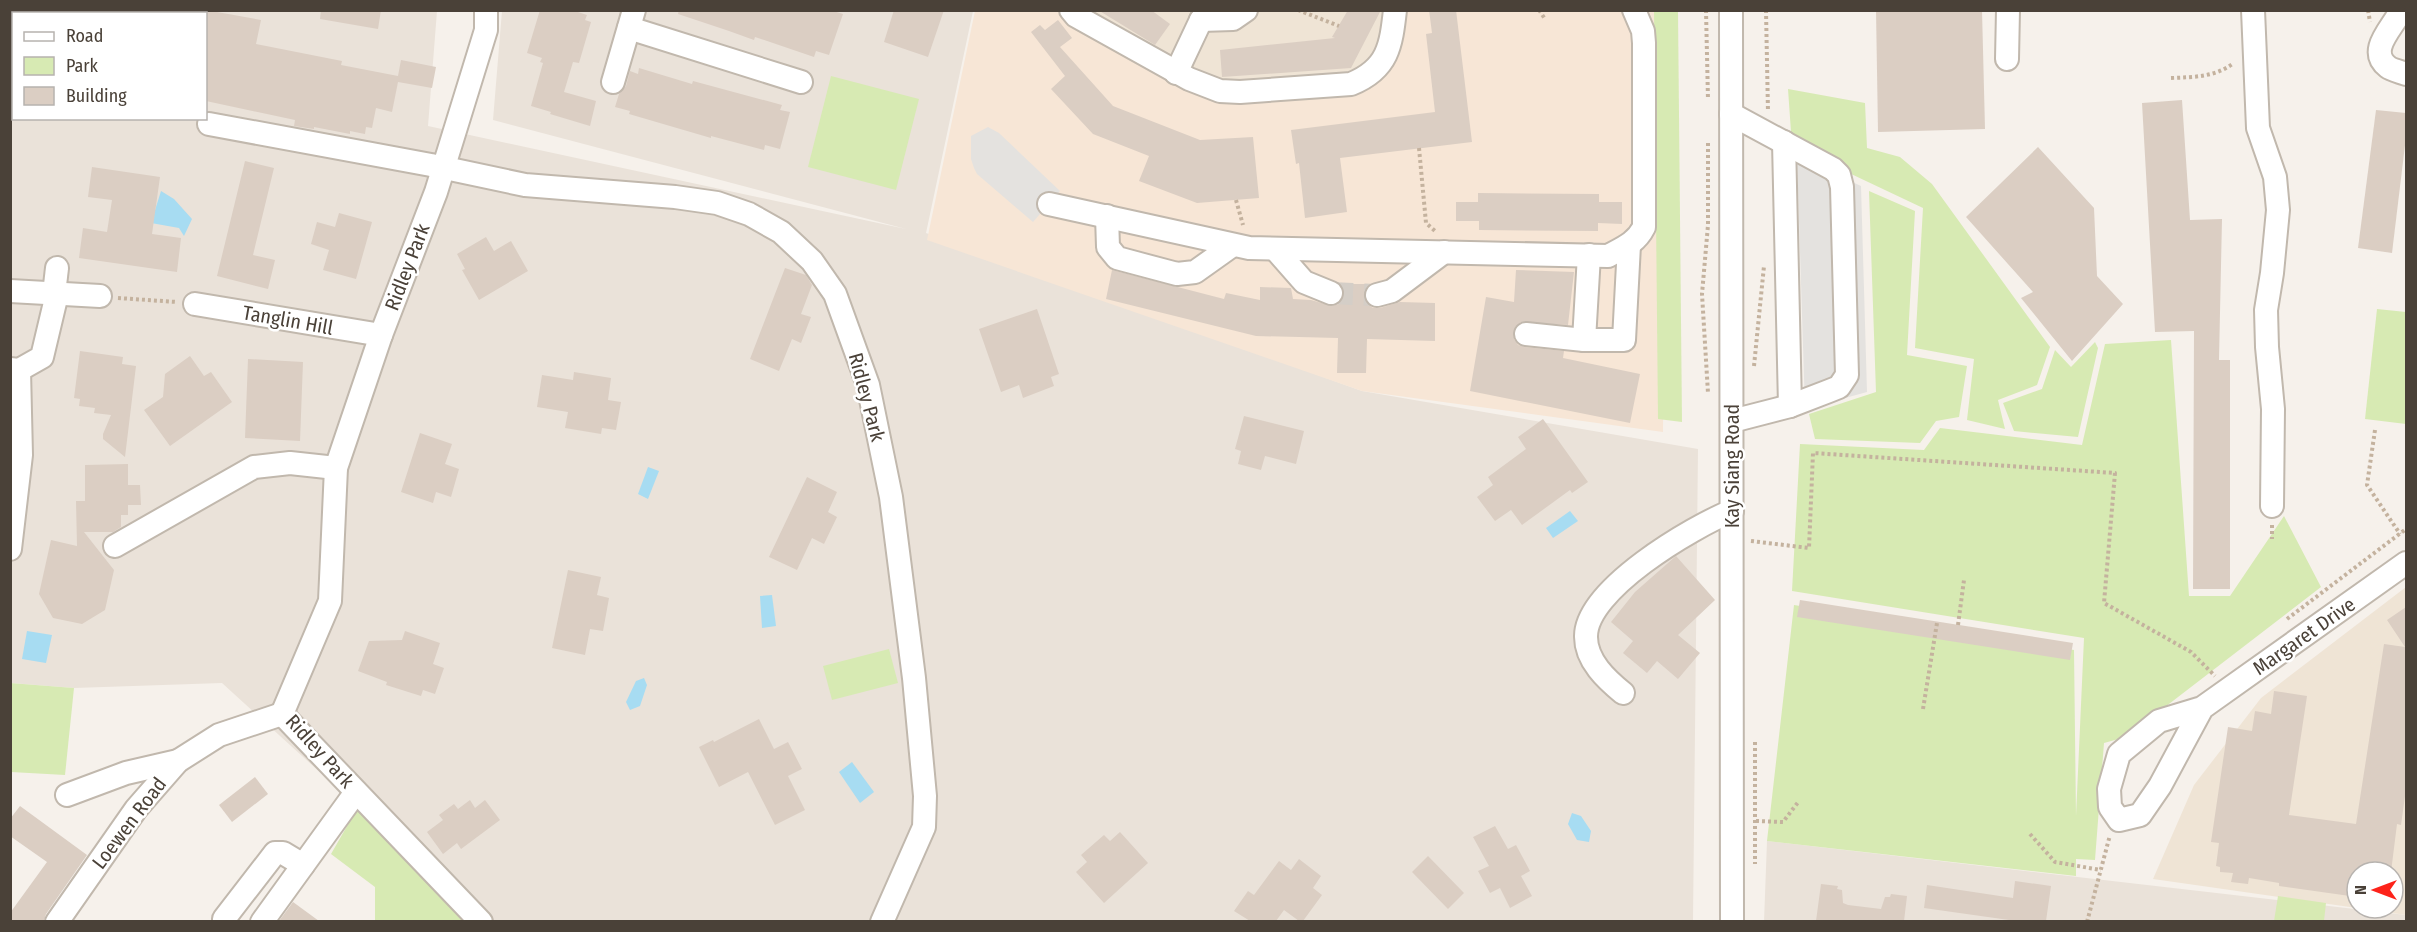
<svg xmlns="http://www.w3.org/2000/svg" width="2417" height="932" viewBox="0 0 2417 932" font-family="'Fira Sans Condensed',sans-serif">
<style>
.residential{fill:#eae2d9;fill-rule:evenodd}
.commercial{fill:#f7e6d6}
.education{fill:#efe4d5}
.green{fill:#d7eab3}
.parking{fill:#e4e2df}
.water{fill:#a7dcf2}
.building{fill:#dbcec3}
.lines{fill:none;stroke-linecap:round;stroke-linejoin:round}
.minor-tunnel{stroke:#d4cec7;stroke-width:22;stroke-dasharray:22 11;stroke-linecap:butt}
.minor-casing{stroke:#c1b8ad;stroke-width:26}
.path{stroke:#c4b29e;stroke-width:4;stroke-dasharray:3 3;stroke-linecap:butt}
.minor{stroke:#fff;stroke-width:22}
.labels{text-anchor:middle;stroke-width:5;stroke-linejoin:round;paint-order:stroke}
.street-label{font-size:20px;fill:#4a4138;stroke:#fff}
</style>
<rect width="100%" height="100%" fill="#f6f1eb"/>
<g class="residential">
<path d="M10 11H437L428 126 906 229 493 120 502 11H973L926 233 1362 391 1698 449 1693 921H469L358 807 222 683 74 688 11 683ZM14 14H206V118H14Z"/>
<polygon points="1767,841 2406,915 2406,922 1764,922"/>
</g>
<polygon class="commercial" points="975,11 1665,11 1663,432 1362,391 927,240"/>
<g class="education">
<polygon points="1080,11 1386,11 1385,29 1372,59 1358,73 1224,85"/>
<polygon points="2406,587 2406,915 2359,908 2393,908 2393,872 2357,872 2357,908 2153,879 2194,785 2261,698"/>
</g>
<g class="green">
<polygon points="1654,11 1678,11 1682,422 1658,419"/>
<polygon points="831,76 919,99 896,190 808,167"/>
<polygon points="1788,89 1865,103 1867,148 1900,157 1932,184 2050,347 2037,385 1998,400 2005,429 1967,420 1974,359 1915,348 1923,208 1792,146"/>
<polygon points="1869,191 1915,211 1907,355 1967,366 1959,417 1936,421 1920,443 1815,439 1809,414 1876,392"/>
<polygon points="2377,309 2406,312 2406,424 2365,419"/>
<polygon points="2171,340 2189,596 2230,596 2284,516 2321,587 2126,737 2104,743 2095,860 2076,859 2076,876 1767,841 1794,605 2074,650 2076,816 2084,638 1792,591 1800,444 1924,450 1940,428 2082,445 2105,344"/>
<polygon points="2095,342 2098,348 2078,437 2014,431 2003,403 2042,389 2055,350 2071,367"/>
<polygon points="889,649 898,683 832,700 823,666"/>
<polygon points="10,683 74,688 65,775 11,772"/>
<polygon points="358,807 469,921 375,921 375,887 331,854"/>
<polygon points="2278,896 2326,903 2324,921 2274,921"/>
</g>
<g class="parking">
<polygon points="988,127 999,133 1060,191 1033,222 977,174 974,168 971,159 971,136"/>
<polygon points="1797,157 1861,186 1867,392 1805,409"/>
</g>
<g class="water">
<polygon points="161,191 174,199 192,219 184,236 179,228 151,223"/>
<polygon points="648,467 659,471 648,499 638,494"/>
<polygon points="1570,511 1578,521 1553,538 1546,528"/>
<polygon points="772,595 776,626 762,628 760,596"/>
<polygon points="27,631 52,635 46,663 22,659"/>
<polygon points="644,678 647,685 640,706 630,710 626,702 636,681"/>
<polygon points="852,762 874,792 860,803 839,772"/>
<polygon points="1572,813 1581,816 1591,831 1589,842 1577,840 1568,824"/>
</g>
<g class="building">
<polygon points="206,10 261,20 256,44 342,61 341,65 398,76 401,60 436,67 432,88 398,82 392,112 376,108 372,128 366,127 365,134 350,131 350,134 314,127 314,129 294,126 295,120 206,101"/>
<polygon points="321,10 381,10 378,29 320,19"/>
<polygon points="540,10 572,10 587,15 585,20 591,22 579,63 573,62 564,92 596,101 590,126 550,114 551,112 531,106 543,63 540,62 542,58 527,53"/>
<polygon points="679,10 830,10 843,14 829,55 816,51 814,57 755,37 754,40 729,31 678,14"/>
<polygon points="894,10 944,10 928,57 884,42"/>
<polygon points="1098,10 1151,10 1170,24 1155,45"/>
<polygon points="1348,10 1381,10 1351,68 1222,77 1220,50 1335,38 1332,37"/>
<polygon points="1429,10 1456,10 1472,142 1340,158 1347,212 1305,218 1299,163 1296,164 1291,130 1435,112 1426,34 1432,33"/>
<polygon points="1876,10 1982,10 1985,129 1878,132"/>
<polygon points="1058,20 1072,38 1060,47 1113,106 1200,140 1253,137 1259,198 1197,203 1139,181 1149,156 1093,134 1051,89 1065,76 1031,32 1040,25 1045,30"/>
<polygon points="639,68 692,84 693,81 782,105 780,110 790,112 780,149 765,145 764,150 711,136 711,138 629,114 630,111 615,107 619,94 626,86 630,71 638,74"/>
<polygon points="2182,100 2190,220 2222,219 2219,360 2230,360 2230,589 2193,589 2194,331 2155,332 2142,103"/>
<polygon points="2376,110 2406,113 2406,137 2392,253 2358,248"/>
<polygon points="2038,147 2094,208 2097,276 2123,304 2072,361 2021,298 2033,292 1966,217"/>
<polygon points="245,161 274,168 253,255 275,260 268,289 217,276"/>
<polygon points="92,167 160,177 152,234 181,238 177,272 79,258 83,228 107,232 112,200 88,197"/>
<polygon points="1478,193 1599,194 1599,202 1622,202 1622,224 1598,223 1598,231 1479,230 1479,221 1456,221 1456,202 1478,202"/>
<polygon points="339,213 372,222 356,279 323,270 329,250 311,244 317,222 335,227"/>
<polygon points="486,237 494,251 511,241 528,271 479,300 462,270 465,269 457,254"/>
<polygon points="785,268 806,275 812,285 801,314 811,317 801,343 792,339 779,371 750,359"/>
<polygon points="1112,270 1224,299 1226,293 1260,300 1260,287 1291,288 1293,299 1311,300 1332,306 1339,304 1344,298 1344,291 1341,284 1369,284 1364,291 1364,298 1367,304 1373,308 1380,308 1400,302 1435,303 1435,341 1367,339 1366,373 1337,373 1338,338 1256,336 1106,299"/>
<polygon points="1516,270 1574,272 1568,325 1521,322 1515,327 1514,339 1518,345 1524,347 1564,351 1563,358 1640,374 1630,423 1470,391 1486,297 1514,302"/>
<polygon points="1037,309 1059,374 1051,377 1054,386 1023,398 1019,385 1001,392 979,329"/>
<polygon points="80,351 123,357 122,364 136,366 125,457 103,439 103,434 111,415 94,413 95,408 79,406 80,399 74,398"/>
<polygon points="190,356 204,376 211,372 232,402 170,446 144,410 163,397 165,374"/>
<polygon points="248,359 303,362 300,441 245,438"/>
<polygon points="574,372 611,378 608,400 621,402 616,430 602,428 601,434 565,428 568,412 537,407 542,375 573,380"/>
<polygon points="1244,416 1304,431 1296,464 1265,456 1261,470 1238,464 1241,451 1235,449"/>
<polygon points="1543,419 1588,482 1572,493 1570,490 1522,525 1511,510 1495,521 1477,497 1493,485 1488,477 1526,449 1518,437"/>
<polygon points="420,433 452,444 445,464 459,469 451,497 436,492 433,503 401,492"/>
<polygon points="128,464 128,485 140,485 141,505 128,505 128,515 121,515 121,527 113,532 84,532 114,570 105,610 82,624 53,618 39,594 51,540 77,546 76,501 85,501 85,465"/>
<polygon points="807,477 837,492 828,512 837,517 824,544 812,538 797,570 769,557"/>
<polygon points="1676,556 1715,600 1678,635 1700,653 1678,679 1657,661 1647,673 1623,653 1633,641 1611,622 1635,592"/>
<polygon points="568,570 601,577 597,595 609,598 603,631 590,629 585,655 552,648"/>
<polygon points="1800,600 2073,643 2070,660 1797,617"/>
<polygon points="2406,607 2406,789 2401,825 2397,824 2391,872 2357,872 2357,897 2279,886 2279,883 2249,878 2248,884 2231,882 2233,873 2220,872 2220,867 2216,866 2219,843 2211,842 2228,727 2252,731 2255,711 2271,714 2274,691 2307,696 2289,815 2356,824 2384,644 2405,647 2387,620"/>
<polygon points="405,631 440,643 433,664 444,668 435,694 423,690 421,696 386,685 387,682 358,671 369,641 402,640"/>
<polygon points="759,719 774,749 788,742 802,769 788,776 805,810 775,825 748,772 719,787 699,747 713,740 714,742"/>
<polygon points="255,777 268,794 232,822 219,805"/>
<polygon points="470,800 475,808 485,800 500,820 461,849 457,843 443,854 427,832 443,820 439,815 454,804 458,809"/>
<polygon points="20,806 87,855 46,914 44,921 10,921 10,913 47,862 10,836 10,819"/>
<polygon points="1495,826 1508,849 1516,845 1530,871 1521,876 1532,896 1510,908 1500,888 1490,893 1478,871 1489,866 1473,837"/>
<polygon points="1120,832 1148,863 1104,903 1076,872 1087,862 1081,855 1104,835 1110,841"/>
<polygon points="1428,856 1464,893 1448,909 1412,872"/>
<polygon points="1299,859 1321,876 1313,888 1322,895 1303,921 1299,921 1284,910 1276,921 1250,921 1234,911 1248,891 1254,895 1279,861 1291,870"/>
<polygon points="2015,881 2051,886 2046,921 2009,921 2009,920 1924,908 1927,885 2013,898"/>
<polygon points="1821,884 1838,886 1837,889 1842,890 1843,903 1848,905 1881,909 1885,897 1890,897 1891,894 1907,896 1904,921 1816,921"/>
<polygon points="293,902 319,921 279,921"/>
</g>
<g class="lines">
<polyline class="minor-tunnel" points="1331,293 1377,295"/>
<g class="minor-casing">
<g id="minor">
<path d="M1071 10 1076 16 1189 79 1220 91 1240 92 1351 84C1388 69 1391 46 1395 10"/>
<polyline points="1731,10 1732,922"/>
<polyline points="2253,10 2258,128 2275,177 2278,210 2272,273 2266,310 2267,347 2273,409 2272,506"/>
<path d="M2401 10C2394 27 2366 50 2388 67 2392 70 2401 72 2406 74"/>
<polyline points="10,20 14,20"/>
<polyline points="1201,20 1233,19 1246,10"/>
<polyline points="629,28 801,82"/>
<polyline points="2007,59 2008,10"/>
<polyline points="1176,73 1201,20"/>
<polyline points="613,82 634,10"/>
<polyline points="1731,114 1833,169 1839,175 1842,187 1847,375 1839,387 1829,391 1790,406 1732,421"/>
<polyline points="209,124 431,165 525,185 675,197 717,203 749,214 781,232 812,261 835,294 868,385 891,497 914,678 925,796 924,827 882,922"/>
<polyline points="1784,142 1790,406"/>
<path d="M1049 204 1249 248 1608 256C1623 248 1636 243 1644 227V43L1643 31 1634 10"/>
<polyline points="1107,216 1108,247 1117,258 1177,274 1195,272 1233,245"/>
<polyline points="1275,249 1304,282 1331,293"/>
<polyline points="10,291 100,296"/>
<polyline points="54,294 57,268"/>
<polyline points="1377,295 1392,291 1444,252"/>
<polyline points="195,304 381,335"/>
<polyline points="1526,334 1584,340 1624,340 1629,245"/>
<polyline points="1584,340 1589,255"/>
<polyline points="10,369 19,370 42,357 57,294"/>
<polyline points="115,546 254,467 290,463 336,468"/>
<polyline points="10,549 21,455 19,370"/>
<path d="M1623 693C1607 680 1586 661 1586 637 1585 590 1692 527 1732 511"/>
<polyline points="2202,708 2160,786 2140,815 2119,820 2110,807 2109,789 2119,754 2159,721 2202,708 2406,563"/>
<polyline points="282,714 330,601 336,468 381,335 436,192 486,30 486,10"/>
<polyline points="282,714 481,922"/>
<polyline points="67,795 126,773 178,761"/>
<polyline points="224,919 275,853 283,853 303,865"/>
<polyline points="57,922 136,809 178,761 219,735 282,714"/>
<polyline points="262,922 356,792"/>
</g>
</g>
<g class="path">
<polyline points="1298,10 1339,26"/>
<polyline points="1539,10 1545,19"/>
<polyline points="1706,10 1708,100"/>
<polyline points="1766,10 1768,112"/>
<polyline points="2368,10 2370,22"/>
<path d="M2171 78C2195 77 2215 77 2234 63"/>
<polyline points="1708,143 1708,225 1702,294 1708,393"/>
<polyline points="1419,148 1426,223 1435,231"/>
<polyline points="1236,200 1243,225"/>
<polyline points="118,298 177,302"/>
<polyline points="1754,366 1764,266"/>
<polyline points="2375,430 2367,485 2400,534"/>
<polyline points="2272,525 2272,539"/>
<polyline points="1751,541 1809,548 1813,453 2115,473 2104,603 2191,652 2215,676"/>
<polyline points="2287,619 2406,529"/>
<polyline points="1958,625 1964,580"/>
<polyline points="1923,709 1937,623"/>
<polyline points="1755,742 1755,864"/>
<polyline points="1756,821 1783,822 1799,801"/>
<polyline points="2030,834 2055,862 2101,870"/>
<polyline points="2087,922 2110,835"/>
</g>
<use href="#minor" class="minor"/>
</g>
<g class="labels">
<g class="street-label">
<text transform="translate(407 267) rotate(-69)" y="7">Ridley Park</text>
<text transform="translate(288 320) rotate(10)" y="7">Tanglin Hill</text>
<text transform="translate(867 397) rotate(75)" y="7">Ridley Park</text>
<text transform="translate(1732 466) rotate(-90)" y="7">Kay Siang Road</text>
<text transform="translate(2304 636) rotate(-35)" y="7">Margaret Drive</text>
<text transform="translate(320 751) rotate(48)" y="7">Ridley Park</text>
<text transform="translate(129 823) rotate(-53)" y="7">Loewen Road</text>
</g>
</g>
<rect width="2417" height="932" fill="none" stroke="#4a4138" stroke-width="24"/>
<rect x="12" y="12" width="195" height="108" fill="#ffffff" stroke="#b7b3af" stroke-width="1.5"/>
<rect x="24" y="32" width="30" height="9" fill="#ffffff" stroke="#b7b3af" stroke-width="1.5"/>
<text x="66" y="42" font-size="18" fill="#4a4138">Road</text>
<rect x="24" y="57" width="30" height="18" fill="#d7eab3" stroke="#b7b3af" stroke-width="1.5"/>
<text x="66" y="72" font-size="18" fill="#4a4138">Park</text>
<rect x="24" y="87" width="30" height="18" fill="#dbcec3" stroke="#b7b3af" stroke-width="1.5"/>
<text x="66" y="102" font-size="18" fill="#4a4138">Building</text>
<g transform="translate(2375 890) rotate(270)"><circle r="28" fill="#ffffff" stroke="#b7b3af" stroke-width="1.5"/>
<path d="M0-4.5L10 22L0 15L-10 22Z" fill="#fd231a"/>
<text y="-9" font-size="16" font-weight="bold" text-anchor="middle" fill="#4a4138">N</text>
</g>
</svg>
